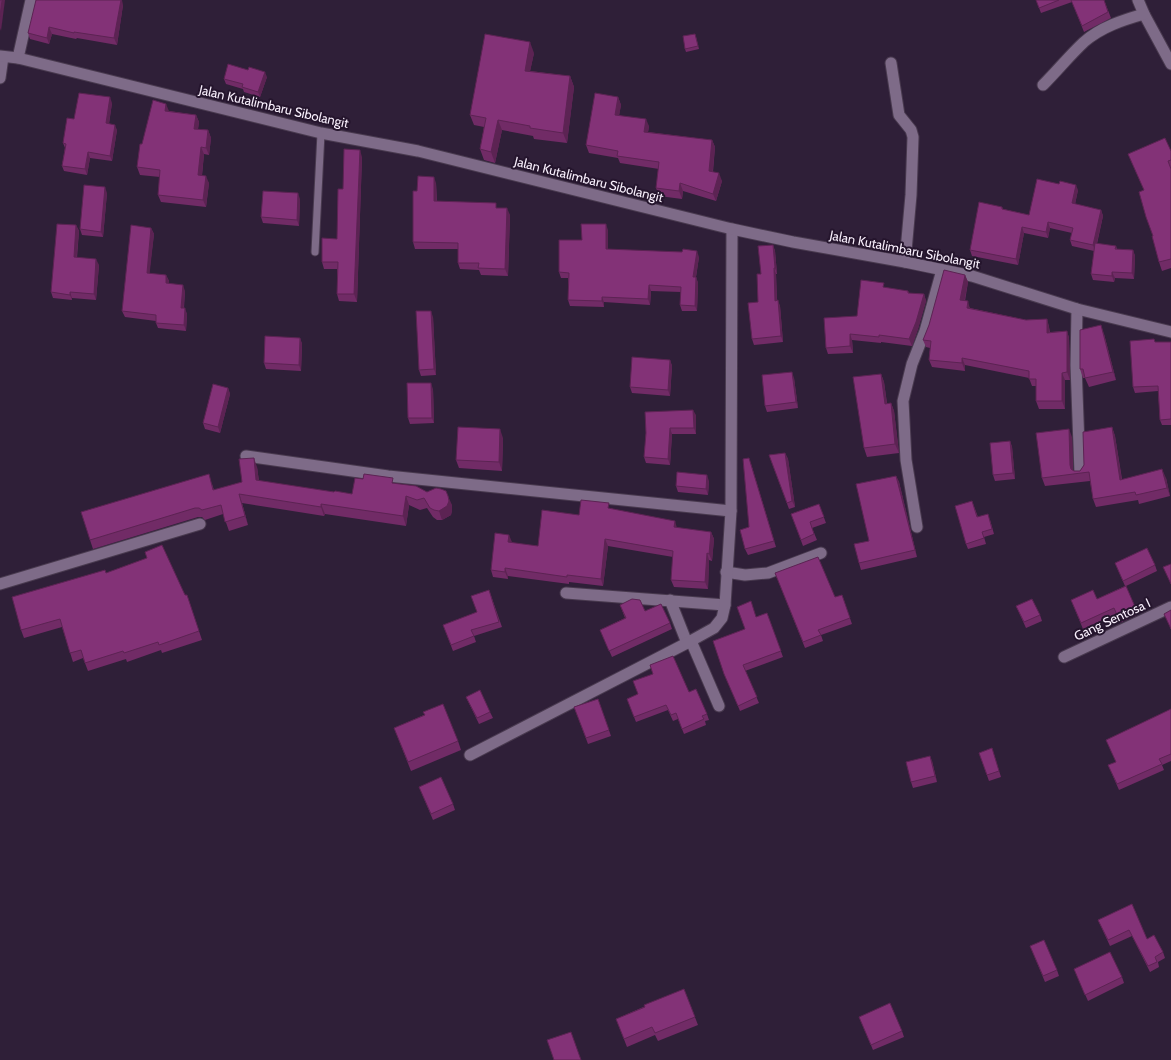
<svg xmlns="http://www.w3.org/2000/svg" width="1171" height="1060" viewBox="0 0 1171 1060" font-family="Cabin,sans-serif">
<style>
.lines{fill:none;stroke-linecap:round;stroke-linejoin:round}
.service-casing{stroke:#493a4f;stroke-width:9}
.minor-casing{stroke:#493a4f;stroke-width:13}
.tertiary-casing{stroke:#493a4f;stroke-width:13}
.service{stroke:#7e6b88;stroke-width:7}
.minor{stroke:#7e6b88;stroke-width:11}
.tertiary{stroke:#7e6b88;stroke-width:11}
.wall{fill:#712b66}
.shaded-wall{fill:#5c2353}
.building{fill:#833277;stroke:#5c2353}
.labels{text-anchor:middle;stroke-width:4;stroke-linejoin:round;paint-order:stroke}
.street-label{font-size:13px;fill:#f9f0fd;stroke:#25152d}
</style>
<rect width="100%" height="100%" fill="#2f1f38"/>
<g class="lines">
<g class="service-casing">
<polyline id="service" points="315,252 321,133"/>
</g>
<g class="minor-casing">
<g id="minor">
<polyline points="1138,0 1144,14 1171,64"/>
<polyline points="18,58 31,0"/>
<polyline points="891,63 899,115 911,130 913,137 911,195 905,262"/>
<polyline points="0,78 3,57"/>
<path d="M1043 85C1057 71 1070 55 1084 42 1101 27 1123 20 1144 14"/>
<polyline points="1077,309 1076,365 1080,473"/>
<polyline points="246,456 388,476 731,511"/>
<polyline points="917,527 906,460 903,401 912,364 925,331 942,270"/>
<polyline points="726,572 745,575 768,573 821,553"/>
<polyline points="0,584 200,524"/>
<polyline points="566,593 725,605"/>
<polyline points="670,600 687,643"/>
<polyline points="691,641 719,706"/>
<polyline points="1064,657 1171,607"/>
<polyline points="470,755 687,643 714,628 722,618 725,605 731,511 732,229"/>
</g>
</g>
<g class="tertiary-casing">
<polyline id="tertiary" points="0,56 18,58 321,133 418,151 732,229 793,242 905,262 972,276 1077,309 1171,332"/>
</g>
<use href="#service" class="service"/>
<use href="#minor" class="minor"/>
<use href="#tertiary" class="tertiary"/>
</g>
<g class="wall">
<polygon points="1036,0 1104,0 1111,18 1084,32 1072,2 1041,13"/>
<polygon points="123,5 117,45 77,38 76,39 52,34 49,44 30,39 28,33"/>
<polygon points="696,37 699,49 686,52 685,49"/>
<polygon points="534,53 530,71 570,76 574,87 567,143 534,139 533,136 502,130 495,163 484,160 480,149 484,127 474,125 470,115"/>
<polygon points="267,77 260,97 244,92 243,89 226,84 224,79"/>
<polygon points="618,97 621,105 619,115 649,126 648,132 712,140 715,147 713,172 722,181 716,201 683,191 682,199 659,196 656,188 659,169 620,163 618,158 589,153 586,145"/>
<polygon points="112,103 109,124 117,130 112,161 90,158 87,175 64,171 62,166 65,148 63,143 74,119"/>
<polygon points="169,111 196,115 199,122 198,129 208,130 211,138 209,155 204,154 202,176 209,183 206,207 161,202 158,195 160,177 140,175 137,167 142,144"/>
<polygon points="1171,151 1171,268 1162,271 1159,262 1144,190 1128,154"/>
<polygon points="362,157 357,302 339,301 337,294 337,269 324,269 322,262 337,239 343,189"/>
<polygon points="436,183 437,201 498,208 510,215 508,276 481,275 479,270 460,269 458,263 458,249 415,249 413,242 417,191"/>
<polygon points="1078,190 1075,204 1101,210 1103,216 1097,244 1116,246 1117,249 1133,250 1135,256 1134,279 1115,278 1114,282 1093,280 1091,274 1094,251 1072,246 1070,240 1072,233 1050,228 1048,238 1024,233 1018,265 972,256 970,250 1002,207 1003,209 1029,215"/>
<polygon points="107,193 103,237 82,235 80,229"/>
<polygon points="300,199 299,226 263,223 261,217"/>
<polygon points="76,225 79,231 77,258 99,265 96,300 72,298 72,300 53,298 51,292"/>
<polygon points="151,228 154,234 149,274 166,275 169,281 168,284 185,291 184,308 187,314 186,331 158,328 156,323 156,321 125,317 122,311"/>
<polygon points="608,230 608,249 699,257 696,277 698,283 697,311 682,311 680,305 681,292 651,291 650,305 604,302 604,307 570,306 568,300 568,278 561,278 559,272 582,240"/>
<polygon points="773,245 775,251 777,274 776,274 777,300 780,306 783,342 754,345 752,339 758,302 761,274"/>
<polygon points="965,275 968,282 965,301 970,308 1026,320 1047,319 1049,327 1050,332 1067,331 1069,338 1070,380 1065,380 1065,409 1039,409 1036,401 1036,386 1032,386 1029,378 965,365 965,371 932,367 929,360 930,348 926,347 923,340"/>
<polygon points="886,288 908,291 909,293 924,294 926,301 918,329 912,346 881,342 881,343 852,340 853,353 828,354 826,348"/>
<polygon points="433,317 436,375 421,376 419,370"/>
<polygon points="1104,334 1116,380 1089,387 1085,378 1083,378 1080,369"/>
<polygon points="300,338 302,344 301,371 266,369 264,363"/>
<polygon points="1155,342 1171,342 1171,425 1162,425 1160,420 1158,391 1135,393 1133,387"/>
<polygon points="670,360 672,366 670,396 632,393 630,387"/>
<polygon points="881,374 884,382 887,403 891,403 894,411 899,453 867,457 864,448"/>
<polygon points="794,378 798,408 767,412 765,406"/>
<polygon points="228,388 230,394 220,433 205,429 203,423"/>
<polygon points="433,389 434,423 410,424 408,418"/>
<polygon points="696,415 696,434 672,434 670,465 646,463 644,457 646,433"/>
<polygon points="1112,427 1115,436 1122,479 1166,478 1170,496 1139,504 1138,500 1096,507 1093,499 1090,481 1045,486 1042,478 1072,437 1073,470 1074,471 1080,471"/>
<polygon points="503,438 502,471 459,468 456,460"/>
<polygon points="1010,441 1012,447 1015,479 995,481 993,475"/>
<polygon points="785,453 788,459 795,507 789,509 769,455"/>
<polygon points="751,464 776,547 748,555 745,549 749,527"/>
<polygon points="257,467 259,481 334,492 352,494 395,483 452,505 452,510 451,515 442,520 437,520 433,517 427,508 420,510 409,505 406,526 325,514 324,516 242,503 248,525 229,531 223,514 205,520 202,517 198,517 93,549 90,540 212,484 214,490 242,482"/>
<polygon points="896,476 899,482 917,557 861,570 859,563"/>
<polygon points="709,481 708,495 678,492 676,486"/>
<polygon points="972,501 978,517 990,520 994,534 984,537 986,544 968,549 966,544"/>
<polygon points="819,504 826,523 812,528 817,540 803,546 791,514"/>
<polygon points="610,508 677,528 711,532 714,539 712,561 709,560 708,589 674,587 671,580 673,557 608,546 603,586 569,582 569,584 508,576 508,579 493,577 491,570 512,543 538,546 579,515"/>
<polygon points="145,552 185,595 187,595 202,640 162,653 161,650 127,662 126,659 88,671 83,658 73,662 62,627 24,638 21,630 106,573 147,558"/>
<polygon points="1115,563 1155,565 1157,571 1126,586 1138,614 1120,623 1116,614 1083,629 1071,600 1097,599 1125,586"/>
<polygon points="775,573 835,597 842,595 852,624 821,635 823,641 805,648"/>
<polygon points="489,590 502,627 474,636 476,642 453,651 443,625 477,612"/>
<polygon points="620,605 670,623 672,629 612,657 600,630 625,618"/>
<polygon points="1016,606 1040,615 1042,621 1026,628"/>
<polygon points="767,613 783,657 745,671 759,703 740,711 727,680 713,641 745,629 756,617"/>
<polygon points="650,665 689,692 707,714 709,720 705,721 706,725 684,734 678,719 673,721 668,710 636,722 627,699 638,694 653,674"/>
<polygon points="466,697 490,712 493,718 479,724"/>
<polygon points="598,699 611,736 588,744 574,707"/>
<polygon points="1171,709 1171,761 1162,765 1164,770 1119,790 1108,765 1116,762 1106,740"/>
<polygon points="424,715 458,741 461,750 411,771 394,728"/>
<polygon points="992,748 1001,777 989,781 979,753"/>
<polygon points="932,761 937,782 913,788 911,782"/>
<polygon points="419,787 453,804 455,810 433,820"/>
<polygon points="1132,904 1147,939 1163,952 1165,958 1158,962 1159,967 1150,972 1132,936 1110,946 1098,920"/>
<polygon points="1030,946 1057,970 1059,976 1045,982"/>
<polygon points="1074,969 1122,977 1124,983 1088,1001"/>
<polygon points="684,989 698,1025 658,1041 655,1035 627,1047 616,1019"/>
<polygon points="859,1017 902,1031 904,1037 873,1050"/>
</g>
<g class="shaded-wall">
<polygon points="2,0 5,0 1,31 0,28 0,17"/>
<polygon points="121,0 122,0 123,5 117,45 114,38"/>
<polygon points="49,27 52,34 49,44 47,38"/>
<polygon points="530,42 534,53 528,81 525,71"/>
<polygon points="265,72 267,77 260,97 258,92"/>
<polygon points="570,76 574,87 567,143 563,133"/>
<polygon points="110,97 112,103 108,129 106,123"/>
<polygon points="618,97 621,105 618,122 615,115"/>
<polygon points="166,104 169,111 167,118 165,111"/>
<polygon points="196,115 199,122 197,136 194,129"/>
<polygon points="646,119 649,126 647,139 644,132"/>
<polygon points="498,120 502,130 495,163 491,152"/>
<polygon points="115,125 117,130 112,161 110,156"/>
<polygon points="208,130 211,138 209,155 206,148"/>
<polygon points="712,140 715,147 712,178 709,171"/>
<polygon points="201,147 204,154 201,183 198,175"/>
<polygon points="360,150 362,157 357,302 354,294"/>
<polygon points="88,152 90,158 87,175 85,169"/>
<polygon points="719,173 722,181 716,201 713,194"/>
<polygon points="206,176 209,183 206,207 203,200"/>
<polygon points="434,177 436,183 437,208 434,201"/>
<polygon points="680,183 683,191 682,199 679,191"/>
<polygon points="1076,185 1078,190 1074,209 1072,203"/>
<polygon points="105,187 107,193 103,237 101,232"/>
<polygon points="298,193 300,199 299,226 297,220"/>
<polygon points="507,208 510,215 508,276 505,269"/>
<polygon points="1101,210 1103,216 1095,251 1093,245"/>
<polygon points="1048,222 1050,228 1048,238 1046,232"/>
<polygon points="606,224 608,230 608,254 606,249"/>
<polygon points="76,225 79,231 76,263 74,257"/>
<polygon points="1022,227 1024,233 1018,265 1016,259"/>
<polygon points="151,228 154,234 149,279 147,273"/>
<polygon points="773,245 775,251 777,274 775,268"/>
<polygon points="1133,250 1135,256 1134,279 1132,273"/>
<polygon points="697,251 699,257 695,283 693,277"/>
<polygon points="96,259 99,265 96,300 94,294"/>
<polygon points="774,268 776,274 777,306 775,301"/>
<polygon points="1112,272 1115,278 1114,282 1112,276"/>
<polygon points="166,275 169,281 168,289 166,283"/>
<polygon points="965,275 968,282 963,308 960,300"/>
<polygon points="696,277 698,283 697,311 695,306"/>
<polygon points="183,285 185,291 183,314 181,308"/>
<polygon points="649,285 651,291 650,305 648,299"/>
<polygon points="70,292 72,298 72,300 70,295"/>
<polygon points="924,294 926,301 918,329 912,346 909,339"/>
<polygon points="602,297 604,302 604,307 602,301"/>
<polygon points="778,300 780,306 783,342 781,336"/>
<polygon points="968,301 970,309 967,308"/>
<polygon points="185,308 187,314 186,331 184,325"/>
<polygon points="431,311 433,317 436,375 434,369"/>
<polygon points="1047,319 1049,327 1050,340 1047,333"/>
<polygon points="1101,325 1104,334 1116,380 1113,372"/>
<polygon points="1067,331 1069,338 1070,380 1067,372"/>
<polygon points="850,334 852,340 853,353 850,346"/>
<polygon points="300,338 302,344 301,371 299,365"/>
<polygon points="962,358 965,365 965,371 962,363"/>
<polygon points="670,360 672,366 670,396 668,390"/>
<polygon points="792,372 794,378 798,408 796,402"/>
<polygon points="1062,373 1065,380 1065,409 1062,401"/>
<polygon points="881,374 884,382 888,412 885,404"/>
<polygon points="431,383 433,389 434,423 432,418"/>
<polygon points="228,388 230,394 220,433 218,427"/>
<polygon points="891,403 894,411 899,453 895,444"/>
<polygon points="693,410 696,415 696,434 694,428"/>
<polygon points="1112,427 1115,436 1123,488 1120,480"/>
<polygon points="670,428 672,434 670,465 668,459"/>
<polygon points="500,429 503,438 502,471 499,462"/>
<polygon points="1069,429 1072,437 1073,473 1070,465"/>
<polygon points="1010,441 1012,447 1015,479 1013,473"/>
<polygon points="785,453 788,459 795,507 792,501"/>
<polygon points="254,458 257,467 260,490 256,480"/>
<polygon points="749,458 751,464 776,547 774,541"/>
<polygon points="1162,469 1166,478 1170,496 1167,488"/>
<polygon points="707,475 709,481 708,495 706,489"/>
<polygon points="896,476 899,482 917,557 915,550"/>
<polygon points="239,494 242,503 248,525 245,516"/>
<polygon points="406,496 409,505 406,526 403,516"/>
<polygon points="448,496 452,505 452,510 451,515 442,520 439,511"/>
<polygon points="321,504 325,514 324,516 321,507"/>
<polygon points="675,521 677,528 674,527"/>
<polygon points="711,532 714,539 712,561 709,554"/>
<polygon points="509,535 512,542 508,542"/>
<polygon points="605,539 608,546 603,586 601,579"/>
<polygon points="707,553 709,560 708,589 705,582"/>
<polygon points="505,568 508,576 508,579 505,572"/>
<polygon points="930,756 932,761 937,782 935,776"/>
</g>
<g class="building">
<polygon points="0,0 2,0 0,17"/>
<polygon points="36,0 121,0 114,38 74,32 74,33 49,27 47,38 28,33"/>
<polygon points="1036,0 1059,0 1039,8"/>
<polygon points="1071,0 1104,0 1108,12 1082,26"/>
<polygon points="485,34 530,42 525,71 570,76 563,133 530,128 530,126 498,120 491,152 480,149 486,118 470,115"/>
<polygon points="695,34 698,46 685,49 683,36"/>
<polygon points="228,64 248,70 249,67 265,72 258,92 242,87 243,84 224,79"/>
<polygon points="79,93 110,97 106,123 115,125 110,156 88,152 85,169 62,166 66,144 63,143 67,118 74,119"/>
<polygon points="595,93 618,97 615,115 646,119 644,132 712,140 709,171 719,173 713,194 680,183 679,191 656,188 659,162 617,156 618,151 586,145"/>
<polygon points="153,100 166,104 165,111 196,115 194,129 208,130 206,148 201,147 198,175 206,176 203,200 158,195 160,170 137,167 140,144 142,144"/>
<polygon points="1165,138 1171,151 1171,160 1168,161 1171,169 1171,259 1159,262 1152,236 1153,236 1146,217 1139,192 1144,190 1128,154"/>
<polygon points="344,149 360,150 354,294 337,294 338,262 322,262 322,238 337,239 338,189 343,189"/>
<polygon points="418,176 434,177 434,201 496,203 496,208 507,208 505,269 478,268 479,263 458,263 458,243 413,242 413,191 417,191"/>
<polygon points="1037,179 1059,184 1060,181 1076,185 1072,203 1101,210 1093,245 1070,240 1073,228 1048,222 1046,232 1022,227 1016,259 970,250 979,202 1002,207 1002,209 1029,215"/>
<polygon points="84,185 105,187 101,232 80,229"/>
<polygon points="263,191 298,193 297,220 261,217"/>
<polygon points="57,224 76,225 74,257 96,259 94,294 70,292 70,295 51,292"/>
<polygon points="581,224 606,224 606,249 682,252 683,249 697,251 693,277 696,277 695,306 680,305 681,287 649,285 648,299 602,297 602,301 568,300 569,273 559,272 559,240 582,240"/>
<polygon points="131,225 151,228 147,273 166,275 166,283 183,285 181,308 185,308 184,325 156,323 156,315 122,311"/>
<polygon points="1095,243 1116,246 1115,249 1133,250 1132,273 1112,272 1112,276 1091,274"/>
<polygon points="773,245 775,268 774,268 775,301 778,300 781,336 752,339 748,303 758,302 757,274 761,274 758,246"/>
<polygon points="944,270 965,275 960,300 968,301 967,308 1026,320 1047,319 1047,333 1067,331 1067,372 1062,373 1062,401 1036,401 1036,379 1029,379 1029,371 962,358 962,363 929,360 931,341 923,340 929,325"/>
<polygon points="861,280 884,283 883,287 908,291 908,293 924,294 916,322 909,339 879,335 879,337 850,334 850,346 826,348 824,318 857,316"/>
<polygon points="416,311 431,311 434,369 419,370"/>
<polygon points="1101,325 1113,372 1085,378 1083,369 1080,369 1080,330"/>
<polygon points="265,336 300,338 299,365 264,363"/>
<polygon points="1154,339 1155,342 1171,342 1171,419 1160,420 1158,386 1133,387 1130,341"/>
<polygon points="632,357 670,360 668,390 630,387"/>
<polygon points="792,372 796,402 765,406 762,375"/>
<polygon points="881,374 885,404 891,403 895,444 864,448 853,377"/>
<polygon points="407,383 431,383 432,418 408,418"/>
<polygon points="213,384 228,388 218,427 203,423"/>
<polygon points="693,410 694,428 670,428 668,459 644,457 646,433 645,412"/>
<polygon points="458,427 500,429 499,462 456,460"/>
<polygon points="1112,427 1120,480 1162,469 1167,488 1136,495 1135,492 1093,499 1089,472 1042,478 1036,433 1069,429 1070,465 1071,469 1074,471 1080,471 1084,465 1083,432"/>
<polygon points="1010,441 1013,473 993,475 990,443"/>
<polygon points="785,453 792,501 787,503 769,455"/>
<polygon points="254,458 256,480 334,492 335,491 352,494 355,478 363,479 364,474 393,478 392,483 416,486 427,492 436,488 441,489 446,491 448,496 449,501 447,506 439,511 434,510 430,508 424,498 417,500 406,496 403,516 321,504 321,507 239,494 245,516 225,522 221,505 202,510 199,508 195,508 90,540 81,512 209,474 213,490 242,482 239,459"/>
<polygon points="749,458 774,541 745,549 740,530 749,527 743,459"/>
<polygon points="677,472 707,475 706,489 676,486"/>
<polygon points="896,476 915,550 859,563 854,544 869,541 856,484"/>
<polygon points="581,500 609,503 608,508 675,521 674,527 711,532 709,554 707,553 705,582 671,580 673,551 605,539 601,579 567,575 567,577 505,568 505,572 491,570 495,533 509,535 508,542 538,546 542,510 579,515"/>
<polygon points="972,501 977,517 988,514 992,529 982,532 984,538 966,544 955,506"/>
<polygon points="819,504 824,517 810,522 814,534 801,540 791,514"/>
<polygon points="162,545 185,595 187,595 199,631 159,645 158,642 124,653 123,651 85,663 81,650 70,653 60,619 21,630 12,597 105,570 106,573 147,558 145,552"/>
<polygon points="1147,548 1155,565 1123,581 1115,563"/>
<polygon points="818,557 835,597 842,595 850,618 818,630 821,635 803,642 775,573"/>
<polygon points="1171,564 1171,584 1163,567"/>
<polygon points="1126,586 1136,609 1118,617 1114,608 1081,623 1071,600 1093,590 1097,599"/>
<polygon points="489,590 499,622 471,630 474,636 451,645 443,625 477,612 471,596"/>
<polygon points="632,599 640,600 645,611 661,604 670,623 609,651 600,630 626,618 620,605"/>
<polygon points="1032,599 1040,615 1024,622 1016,606"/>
<polygon points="751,601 756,617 767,613 781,651 743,665 757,697 738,706 724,674 713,641 745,629 737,607"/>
<polygon points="1171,610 1171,629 1164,614"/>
<polygon points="673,656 689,692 696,689 707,714 702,716 704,719 682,729 676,713 671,715 666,705 634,717 627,699 638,694 633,681 653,674 650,665"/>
<polygon points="480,690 490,712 477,718 466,697"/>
<polygon points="598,699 609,730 586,738 574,707"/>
<polygon points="443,704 458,741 408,762 394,728 425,715 423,712"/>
<polygon points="1171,709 1171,754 1159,759 1162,764 1117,784 1108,765 1116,762 1106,740"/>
<polygon points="992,748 999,771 987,775 979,753"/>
<polygon points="930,756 935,776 911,782 906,762"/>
<polygon points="441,777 453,804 431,814 419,787"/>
<polygon points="1132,904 1147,939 1154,935 1163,952 1155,957 1157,962 1148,966 1129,930 1108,940 1098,920"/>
<polygon points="1044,940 1057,970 1043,976 1030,946"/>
<polygon points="1110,952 1122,977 1085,995 1074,969"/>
<polygon points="684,989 695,1017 655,1033 652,1027 624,1039 616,1019 645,1007 644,1005"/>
<polygon points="890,1003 902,1031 871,1045 859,1017"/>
<polygon points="571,1032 581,1060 554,1060 547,1040"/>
</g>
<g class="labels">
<g class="street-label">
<text transform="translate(274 106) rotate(13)" y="5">Jalan Kutalimbaru Sibolangit</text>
<text transform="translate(589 179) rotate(14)" y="5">Jalan Kutalimbaru Sibolangit</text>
<text transform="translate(905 249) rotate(11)" y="5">Jalan Kutalimbaru Sibolangit</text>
<text transform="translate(1112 619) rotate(-25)" y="5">Gang Sentosa I</text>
</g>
</g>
</svg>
